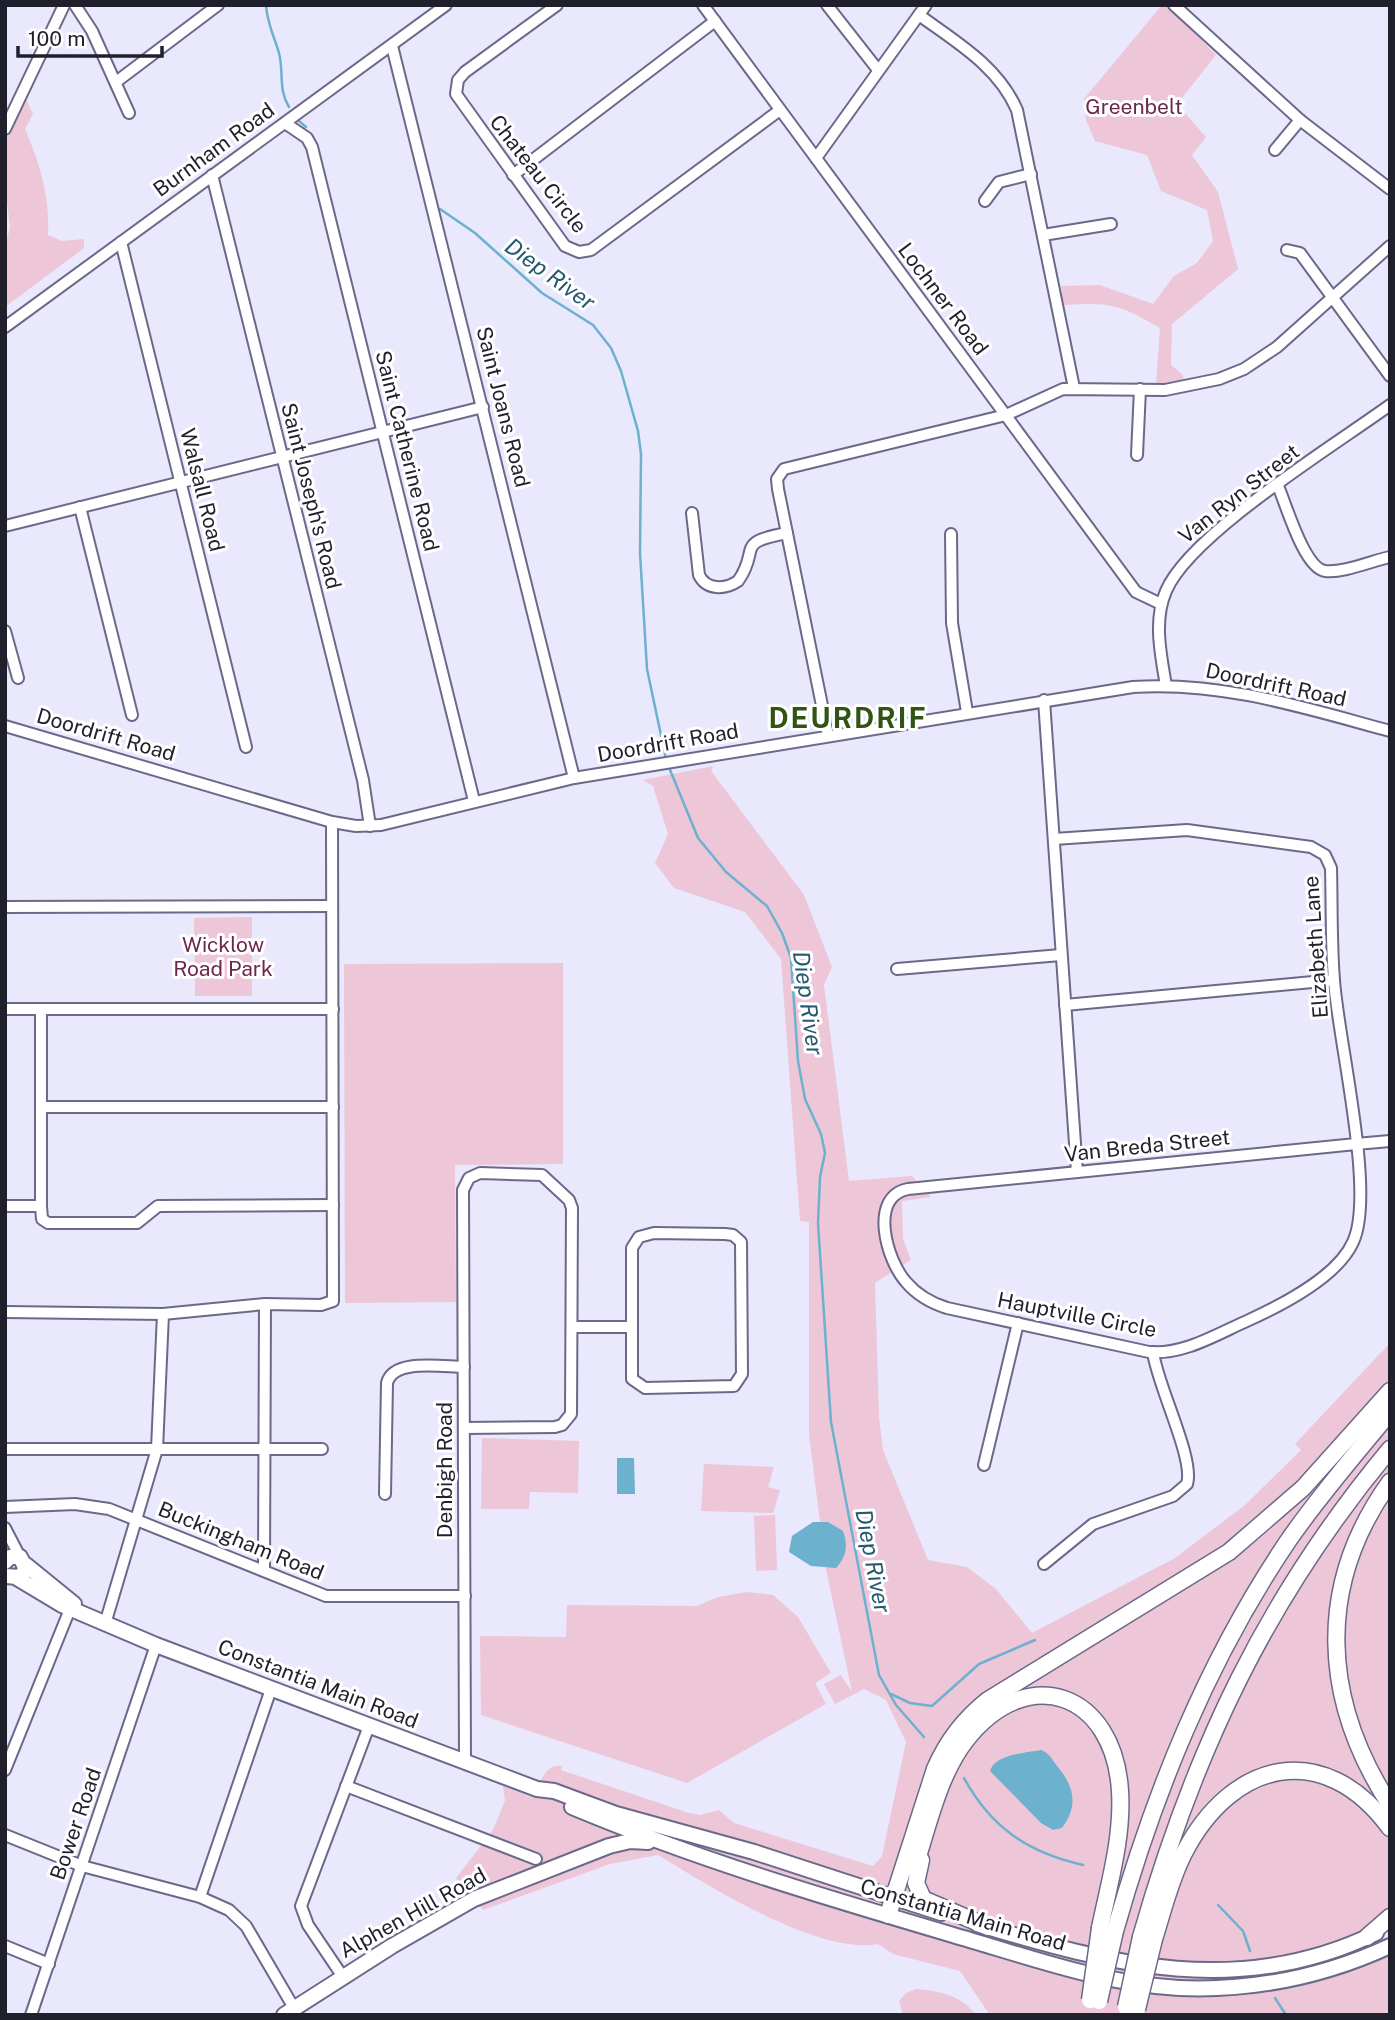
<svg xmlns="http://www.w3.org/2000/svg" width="1395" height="2020" viewBox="0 0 1395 2020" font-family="'Public Sans',sans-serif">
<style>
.green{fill:#edc6d8}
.water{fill:#6cb1cd}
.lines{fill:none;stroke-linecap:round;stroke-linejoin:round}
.stream{stroke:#6cb1cd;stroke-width:2.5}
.minor-casing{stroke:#6b6989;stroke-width:14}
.major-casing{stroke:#6b6989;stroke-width:18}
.highway-casing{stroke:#6b6989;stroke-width:19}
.minor{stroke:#fff;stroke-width:10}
.major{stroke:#fff;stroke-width:14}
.highway{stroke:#fff;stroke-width:16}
.highway-bridge-casing{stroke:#6b6989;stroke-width:19;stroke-linecap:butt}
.highway-bridge{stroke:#fff;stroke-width:16}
.labels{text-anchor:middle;stroke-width:6;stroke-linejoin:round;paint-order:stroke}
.park-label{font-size:21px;fill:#6d264d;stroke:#fff}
.street-label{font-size:21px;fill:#201f2c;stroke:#fff}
.water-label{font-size:23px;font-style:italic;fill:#235a6f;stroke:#fff}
.district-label{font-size:28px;font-weight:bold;letter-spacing:2px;fill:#315415;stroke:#fff}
</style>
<rect width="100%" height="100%" fill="#e9e8fd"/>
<g class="green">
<path d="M1162 5H1167L1216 55 1177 104 1206 137 1192 155 1218 192 1238 269 1172 324 1171 365 1183 375 1184 383 1156 384 1160 328C1120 304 1109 302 1063 305L1061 286 1100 285 1153 304 1174 276 1197 263 1213 241 1207 210 1161 191 1147 155 1095 141 1086 120 1084 99Z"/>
<path d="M25 97 33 114 25 129C40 164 50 197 48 235L62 241 84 239V248L5 307V248L10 227 5 186V139Z"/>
<path d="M713 766 711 771 804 895 832 967 824 985 849 1181 912 1176 931 1197 902 1201 903 1239 911 1260 875 1283 879 1416 883 1450 928 1560 967 1567 996 1589 1032 1633 1175 1558 1245 1505 1301 1450 1295 1444 1390 1343V1917L1367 1937 1377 1952 1390 1946V2015H990L960 1971 893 1954 878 1944C818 1955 709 1886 658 1855L610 1864 483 1910 456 1878 493 1830 505 1801 503 1786 533 1798C540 1784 544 1763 562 1766L561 1770 689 1813 700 1815 719 1810 734 1823 873 1866 882 1856 906 1742 886 1700 864 1689 835 1704 824 1684 841 1675 852 1692 826 1569 809 1435V1222L800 1221 781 959 745 912 674 888 655 863 668 834 653 786 643 780Z"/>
<polygon points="252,917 252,996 195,996 194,918"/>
<polygon points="563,963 563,1164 455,1165 456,1302 345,1303 344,964"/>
<polygon points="482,1438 579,1441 578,1493 530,1492 529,1509 481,1509"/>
<polygon points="704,1464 774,1467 768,1487 780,1490 773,1513 701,1511"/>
<polygon points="775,1515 777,1570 756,1571 754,1516"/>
<polygon points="747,1592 773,1595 798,1617 831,1673 815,1683 826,1704 687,1783 481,1715 480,1636 566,1637 567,1605 697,1606 718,1597"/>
<path d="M916 1989C939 1991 961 1995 976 2015H903L899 2001 906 1993Z"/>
</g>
<g class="water">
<polygon points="617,1458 634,1458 635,1494 617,1494"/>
<path d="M813 1522H828L843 1531C848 1546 847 1556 836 1568L811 1566 789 1552 792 1536Z"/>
<path d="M1041 1750C1049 1753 1052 1759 1057 1766 1074 1786 1079 1805 1062 1828L1053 1830 1041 1823 990 1771C995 1754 1026 1753 1041 1750Z"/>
</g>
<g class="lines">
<g class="stream">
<path d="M266 5C267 23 274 36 279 53 284 73 278 89 289 107"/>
<polyline points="299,121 306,127"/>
<polyline points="440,209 475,233 542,293 593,325 611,348 621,371 638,431 641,454 640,553 647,669 666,759"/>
<polyline points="668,765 698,838 726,872 767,906 782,933 791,958 798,1061 805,1099 821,1134 825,1153 820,1177 818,1223 831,1422 879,1675 896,1705 924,1737"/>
<polyline points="891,1694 910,1703 932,1706 979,1664 1035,1640"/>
<path d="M964 1778C991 1828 1029 1853 1083 1865"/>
<polyline points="1218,1905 1243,1931 1250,1951"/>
<polyline points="1275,1998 1286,2015"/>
</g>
<g class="minor-casing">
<g id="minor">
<polyline points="75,5 92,31 129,113"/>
<polyline points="557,5 465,72 458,80 456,94 565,246 579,252 591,250 780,110"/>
<polyline points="703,5 1136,592 1161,604"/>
<polyline points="827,5 878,70"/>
<polyline points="1174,5 1300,120 1390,189"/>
<path d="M919 15C956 42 998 66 1017 110L1074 388"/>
<polyline points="392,46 574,778"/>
<polyline points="116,82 218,5"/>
<polyline points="285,123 307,138 312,147 474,801"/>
<polyline points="5,129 64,5"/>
<polyline points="1275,150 1300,120"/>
<polyline points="816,158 926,5"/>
<polyline points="212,175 363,780 370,826"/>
<polyline points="513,175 715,21"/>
<polyline points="985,201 999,182 1031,174"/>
<polyline points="1043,235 1111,224"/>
<polyline points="121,242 246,747"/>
<polyline points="1287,250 1300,253 1390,376"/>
<polyline points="5,327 446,5"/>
<polyline points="1137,455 1140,389"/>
<path d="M1278 486C1286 504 1304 568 1325 571 1344 573 1371 561 1390 557"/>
<polyline points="80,507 132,715"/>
<path d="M692 513 699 575C706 590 725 590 738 581 761 549 733 543 787 533"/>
<polyline points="5,526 483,407"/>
<polyline points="951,534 952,623 967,712"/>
<polyline points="5,631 18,678"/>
<path d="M1166 686C1161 655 1153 621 1166 591 1190 534 1335 445 1390 405"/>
<polyline points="1044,700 1077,1172"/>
<path d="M5 726 332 822 356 826 381 825 574 778 1133 687C1222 681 1305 708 1390 731"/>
<polyline points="828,735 778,489 777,479 784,469 1006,415 1063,389 1165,390 1219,379 1244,369 1277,347 1390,246"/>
<path d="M1054 839 1187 830 1311 847 1325 855 1331 868C1332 905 1331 943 1334 980 1338 1040 1376 1193 1353 1242 1338 1276 1282 1305 1249 1320 1217 1334 1184 1355 1149 1352L947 1308C931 1303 917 1295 906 1282 887 1261 868 1197 908 1189L1356 1144 1390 1141"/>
<polyline points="5,907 332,906"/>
<polyline points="897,969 1061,955"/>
<polyline points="1065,1005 1334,980"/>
<polyline points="5,1009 333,1009"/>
<polyline points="41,1009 41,1206"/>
<polyline points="41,1107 333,1107"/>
<polyline points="5,1206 41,1206 42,1219 48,1223 137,1223 158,1206 333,1205"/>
<polygon points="654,1233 725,1234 733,1235 741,1242 742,1374 734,1386 645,1388 632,1379 632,1248 639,1237"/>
<polyline points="5,1312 163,1314 265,1304 321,1305 333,1301 332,822"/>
<polyline points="572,1327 632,1327"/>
<polyline points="465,1428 555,1427 562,1425 571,1414 572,1208 569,1200 542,1175 480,1173 469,1178 463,1190 465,1762"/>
<polyline points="5,1449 322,1449"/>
<polyline points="984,1465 1018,1323"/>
<path d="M385 1494 387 1383C393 1358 443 1367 464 1367"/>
<polyline points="5,1507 75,1504 109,1509 326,1596 465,1596"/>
<polyline points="5,1528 20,1557"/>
<path d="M1044 1564 1093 1524 1173 1496 1187 1484C1195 1459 1157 1385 1153 1352"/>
<polyline points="264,1571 265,1304"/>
<polyline points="105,1624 157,1449 163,1314"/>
<polyline points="5,1770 70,1609"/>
<polyline points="346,1786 536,1859"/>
<polyline points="5,1835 82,1866 200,1897 229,1910 246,1926 294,2008"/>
<polyline points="200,1897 271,1689"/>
<polyline points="5,1946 49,1964"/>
<polyline points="343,1977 308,1925 301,1906 369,1726"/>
<polyline points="31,2015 156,1645"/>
</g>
</g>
<g class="major-casing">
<g id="major">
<polyline points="5,1562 10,1557 20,1557 26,1569 20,1577 5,1576"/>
<polyline points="26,1565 74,1604"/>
<polyline points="17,1578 62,1605 156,1645 537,1789 554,1791 616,1814 754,1852 941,1913"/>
<path d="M572 1807C696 1859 824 1897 953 1935 1026 1956 1102 1984 1179 1988 1253 1991 1323 1977 1390 1946"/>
<path d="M977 1924C1113 1965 1240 1999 1376 1933"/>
<polyline points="284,2015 392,1946 474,1899 609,1846 630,1841 648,1842"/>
</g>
</g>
<g class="highway-casing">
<g id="highway">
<path d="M1390 1482C1315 1586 1322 1700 1390 1805"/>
<polyline points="921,1860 916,1883 923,1899 988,1927"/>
<path d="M914 1869C928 1827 938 1776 966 1740 1028 1661 1114 1693 1120 1791 1123 1837 1109 1884 1100 1928"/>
<path d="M888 1915 935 1769C947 1741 964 1719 988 1700L1229 1552 1303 1488 1390 1391"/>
<path d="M1115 1931C1154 1793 1207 1661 1288 1541 1319 1496 1355 1455 1390 1412"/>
<path d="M1141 1937C1194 1751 1266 1598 1390 1449"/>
<polyline points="1367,1937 1390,1917"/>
<path d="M1154 1939C1163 1911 1170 1880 1184 1853 1232 1760 1324 1738 1390 1828"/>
</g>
</g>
<use href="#minor" class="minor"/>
<use href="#major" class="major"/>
<use href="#highway" class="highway"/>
<g class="highway-bridge-casing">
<g id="highway-bridge">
<polyline points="1090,2000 1100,1928"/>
<polyline points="1099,2001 1115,1931"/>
<polyline points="1126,2007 1141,1937"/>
<polyline points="1137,2009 1154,1939"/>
</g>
</g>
<use href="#highway-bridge" class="highway-bridge"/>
</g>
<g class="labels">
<g class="park-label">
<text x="1134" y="114">Greenbelt</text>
<text x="223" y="952">Wicklow<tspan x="223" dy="24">Road Park</tspan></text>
</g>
<g class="street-label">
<text transform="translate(214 150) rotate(-36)" y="7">Burnham Road</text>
<text transform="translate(538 174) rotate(52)" y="7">Chateau Circle</text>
<text transform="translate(943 299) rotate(53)" y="7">Lochner Road</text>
<text transform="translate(503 407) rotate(76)" y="7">Saint Joans Road</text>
<text transform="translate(407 451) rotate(76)" y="7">Saint Catherine Road</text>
<text transform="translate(202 490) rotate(76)" y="7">Walsall Road</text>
<text transform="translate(1239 494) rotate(-38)" y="7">Van Ryn Street</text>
<text transform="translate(311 496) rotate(76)" y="7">Saint Joseph's Road</text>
<text transform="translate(1276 685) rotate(12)" y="7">Doordrift Road</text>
<text transform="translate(106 735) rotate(16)" y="7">Doordrift Road</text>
<text transform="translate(668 743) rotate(-10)" y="7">Doordrift Road</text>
<text transform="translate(1316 947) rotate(-94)" y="7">Elizabeth Lane</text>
<text transform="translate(1147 1146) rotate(-6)" y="7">Van Breda Street</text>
<text transform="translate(1077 1315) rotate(11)" y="7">Hauptville Circle</text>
<text transform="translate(445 1470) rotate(-90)" y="7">Denbigh Road</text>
<text transform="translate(241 1541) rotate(22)" y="7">Buckingham Road</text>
<text transform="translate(318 1684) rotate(21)" y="7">Constantia Main Road</text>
<text transform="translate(76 1824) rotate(-71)" y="7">Bower Road</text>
<text transform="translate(413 1913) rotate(-29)" y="7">Alphen Hill Road</text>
<text transform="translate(963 1915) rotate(16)" y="7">Constantia Main Road</text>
</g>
<g class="water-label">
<text transform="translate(550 274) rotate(36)" y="8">Diep River</text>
<text transform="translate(808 1003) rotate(82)" y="8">Diep River</text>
<text transform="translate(873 1561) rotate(79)" y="8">Diep River</text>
</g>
<g class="district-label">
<text x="848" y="728">DEURDRIF</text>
</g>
</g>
<rect width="1395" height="2020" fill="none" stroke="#201f2c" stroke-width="14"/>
<path d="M18 46v10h144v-10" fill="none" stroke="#201f2c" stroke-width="3.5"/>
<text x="28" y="46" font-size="21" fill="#201f2c" stroke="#ffffff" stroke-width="5" paint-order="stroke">100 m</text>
</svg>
